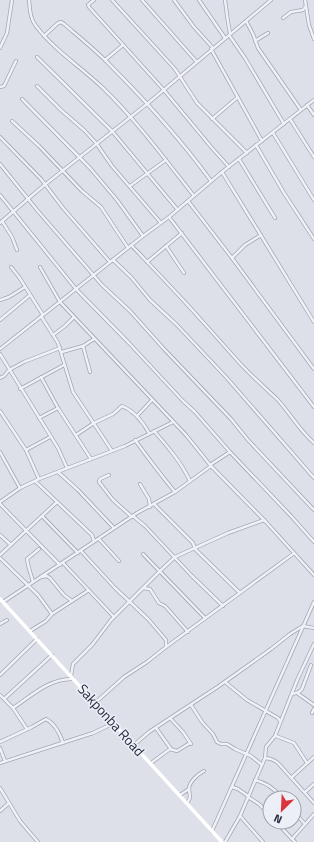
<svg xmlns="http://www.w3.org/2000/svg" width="314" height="842" viewBox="0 0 314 842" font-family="'Titillium Web',sans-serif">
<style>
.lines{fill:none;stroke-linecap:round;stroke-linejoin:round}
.minor-casing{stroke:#a2a6b2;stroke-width:4}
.minor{stroke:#f0f1f6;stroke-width:2.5}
.secondary{stroke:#fff;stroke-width:3.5}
.labels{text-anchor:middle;stroke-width:3;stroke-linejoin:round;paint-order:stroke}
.street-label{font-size:14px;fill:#252c40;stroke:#eceff6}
</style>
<rect width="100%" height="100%" fill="#dde0e8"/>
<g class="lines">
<g class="minor-casing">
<g id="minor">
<path d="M29 0C30 9 30 19 36 26 54 50 81 67 103 88 137 121 165 159 194 196"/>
<polyline points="94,0 88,5 89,7 163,89 212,148 229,167"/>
<polyline points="112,0 175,69 197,103 247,153"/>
<polyline points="142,0 196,61"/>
<polyline points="174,0 194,27 213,48"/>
<polyline points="199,0 225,38"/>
<polyline points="225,0 228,22 230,33"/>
<polyline points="305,0 309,25 314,39"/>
<polyline points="283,18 291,12 303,10 305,7"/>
<polyline points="246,21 253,34 258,48 301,110"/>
<polyline points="229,35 245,58 284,124"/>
<path d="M44 36 58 23 61 22 64 24C78 36 93 48 106 61 143 98 180 138 211 181"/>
<polyline points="255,41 268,33"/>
<polyline points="0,48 7,33 12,0"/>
<polyline points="211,49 262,141"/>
<polyline points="37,57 112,131 177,209"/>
<polyline points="105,60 123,45"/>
<polyline points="37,86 61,110 85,131 96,143 112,166 161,223"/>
<polyline points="0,87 4,86 16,61"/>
<polyline points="22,99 90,168 117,200 143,236"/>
<polyline points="307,105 314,115"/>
<polyline points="212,119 238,97"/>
<polyline points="290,119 314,157"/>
<polyline points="12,121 39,146 82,191 101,207 128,248"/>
<polyline points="273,133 314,200"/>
<polyline points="0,137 41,179 63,208 110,262"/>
<polyline points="256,145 284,193 314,239"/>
<polyline points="239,159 275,218"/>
<polyline points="0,164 37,210 102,285 130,311 164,349 231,419 248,440 314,510"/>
<polyline points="222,172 314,322"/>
<polyline points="130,186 166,160"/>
<polyline points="0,195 76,289 129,343 183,401 195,412 230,452 210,465"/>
<polyline points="188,201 232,258 314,369"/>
<polyline points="169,217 314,407"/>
<polyline points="2,221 12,237 17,250"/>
<polyline points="0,223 42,187 147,104 271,0"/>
<path d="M131 245C167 282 202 320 236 359 248 373 263 386 277 399 290 413 299 430 314 443"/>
<polyline points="166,246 184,273"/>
<polyline points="232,258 245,245 261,235"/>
<polyline points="113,260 131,277 150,300 176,324 226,377 314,478"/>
<polyline points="147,262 182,233"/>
<polyline points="11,267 19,277 43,315"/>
<polyline points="40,267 60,302 186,435 211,466 266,522 314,575"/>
<polyline points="0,300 9,297 25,287"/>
<polyline points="41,316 58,343 73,392 112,451"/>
<polyline points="0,320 30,295"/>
<polyline points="53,335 65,326 74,317"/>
<polyline points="83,346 90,372"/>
<polyline points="0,349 143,236 169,217 222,172 314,100"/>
<polyline points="62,352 83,346 94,339"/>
<polyline points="0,354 58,448 67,468"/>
<polyline points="41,377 58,408 91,459"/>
<polyline points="0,378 4,376 9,370 24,362 60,348"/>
<polyline points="20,389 64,365"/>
<polyline points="0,411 26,450 39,479"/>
<polyline points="137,416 152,400"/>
<polyline points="39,418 58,408"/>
<path d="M154 431C168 447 181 462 190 481"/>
<path d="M76 435 94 423 113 414 122 406C134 411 143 422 149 433"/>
<path d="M135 440C148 458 161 475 175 492"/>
<polyline points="26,450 50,437"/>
<polyline points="0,452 20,488"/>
<polyline points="230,452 291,516 314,542"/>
<polyline points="58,472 78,490 114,528"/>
<polyline points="109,475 100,479 99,482 113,500 132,517"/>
<polyline points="35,481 92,535 94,541"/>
<polyline points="140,484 149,499 150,507"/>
<polyline points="0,502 20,488 39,479 125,446 173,422"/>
<polyline points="0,504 60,565"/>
<polyline points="154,504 193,543 195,549 240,593"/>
<polyline points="42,516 78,553"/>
<polyline points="133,516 145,526 192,576 223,606"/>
<polyline points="0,535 11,545"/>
<polyline points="99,539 119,561"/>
<polyline points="81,551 115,588 148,619 166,640 166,646"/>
<polyline points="143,554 205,618"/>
<polyline points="0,555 57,502"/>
<polyline points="0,558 38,595 52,614 46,621 30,631"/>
<polyline points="63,563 114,617"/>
<polyline points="41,577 47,576 50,578 64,595 72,601"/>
<path d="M33 582C31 574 28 567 27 559L39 549"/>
<polyline points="143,588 150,589 159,603 165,606 188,632"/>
<polyline points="3,602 137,513 175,492 211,466"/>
<polyline points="52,614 89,590"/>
<polyline points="0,624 7,620"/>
<polyline points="0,675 37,639"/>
<polyline points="71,676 73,664 92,645 111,620 159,572 175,557 228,533 264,520"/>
<polyline points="225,682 247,700 278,718 280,721"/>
<polyline points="297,693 314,705"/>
<polyline points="292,694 299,692 302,689 311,665"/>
<polyline points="0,695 13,708 27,729"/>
<polyline points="4,699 52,655"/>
<polyline points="95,703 124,677 147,662 166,647 293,554"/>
<polyline points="191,705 202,722 213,734 217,742 221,744 227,744 235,749 251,756 262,765"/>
<path d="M13 708C31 696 50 678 73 679"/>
<polyline points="312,713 314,709"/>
<polyline points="170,718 183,732 191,744"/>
<polyline points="156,728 171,749"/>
<polyline points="276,736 294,743 307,763"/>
<path d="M0 742 32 727 46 719C54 723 60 734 63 743"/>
<polyline points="134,745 149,732 219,686 271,649 290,634 303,626 314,628"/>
<polyline points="0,748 5,761"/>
<polyline points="265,758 271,759 277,762 314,803"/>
<polyline points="0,763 93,733 114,723"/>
<polyline points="151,763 170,749 177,751 190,743"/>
<polyline points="291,778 314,757"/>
<path d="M255 780C267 783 275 789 282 798"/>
<polyline points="232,787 238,789 248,796"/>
<polyline points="0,788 20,821 38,842"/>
<polyline points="305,792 314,784"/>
<polyline points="180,795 189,789"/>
<polyline points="248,797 259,804 270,815"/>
<path d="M187 803 190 798C190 795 189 792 189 788 190 781 198 774 204 771"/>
<polyline points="0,811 9,803"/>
<polyline points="294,812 305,824"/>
<polyline points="240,816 263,842"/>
<polyline points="276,822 295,842"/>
<polyline points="212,831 314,602"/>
<polyline points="292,839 314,814"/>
<polyline points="225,842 240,816 265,758 266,747 275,736 298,678 314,644"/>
</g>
</g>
<use href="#minor" class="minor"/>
<polyline class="secondary" points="0,599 222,842"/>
</g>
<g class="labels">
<g class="street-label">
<text transform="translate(111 720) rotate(48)" y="5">Sakponba Road</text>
</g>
</g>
<g transform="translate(282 810) rotate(204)"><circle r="19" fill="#eceff6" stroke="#9ca1ad"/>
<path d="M0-3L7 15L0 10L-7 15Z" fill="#db343d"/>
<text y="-6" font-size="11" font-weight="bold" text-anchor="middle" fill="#252c40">N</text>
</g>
</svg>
